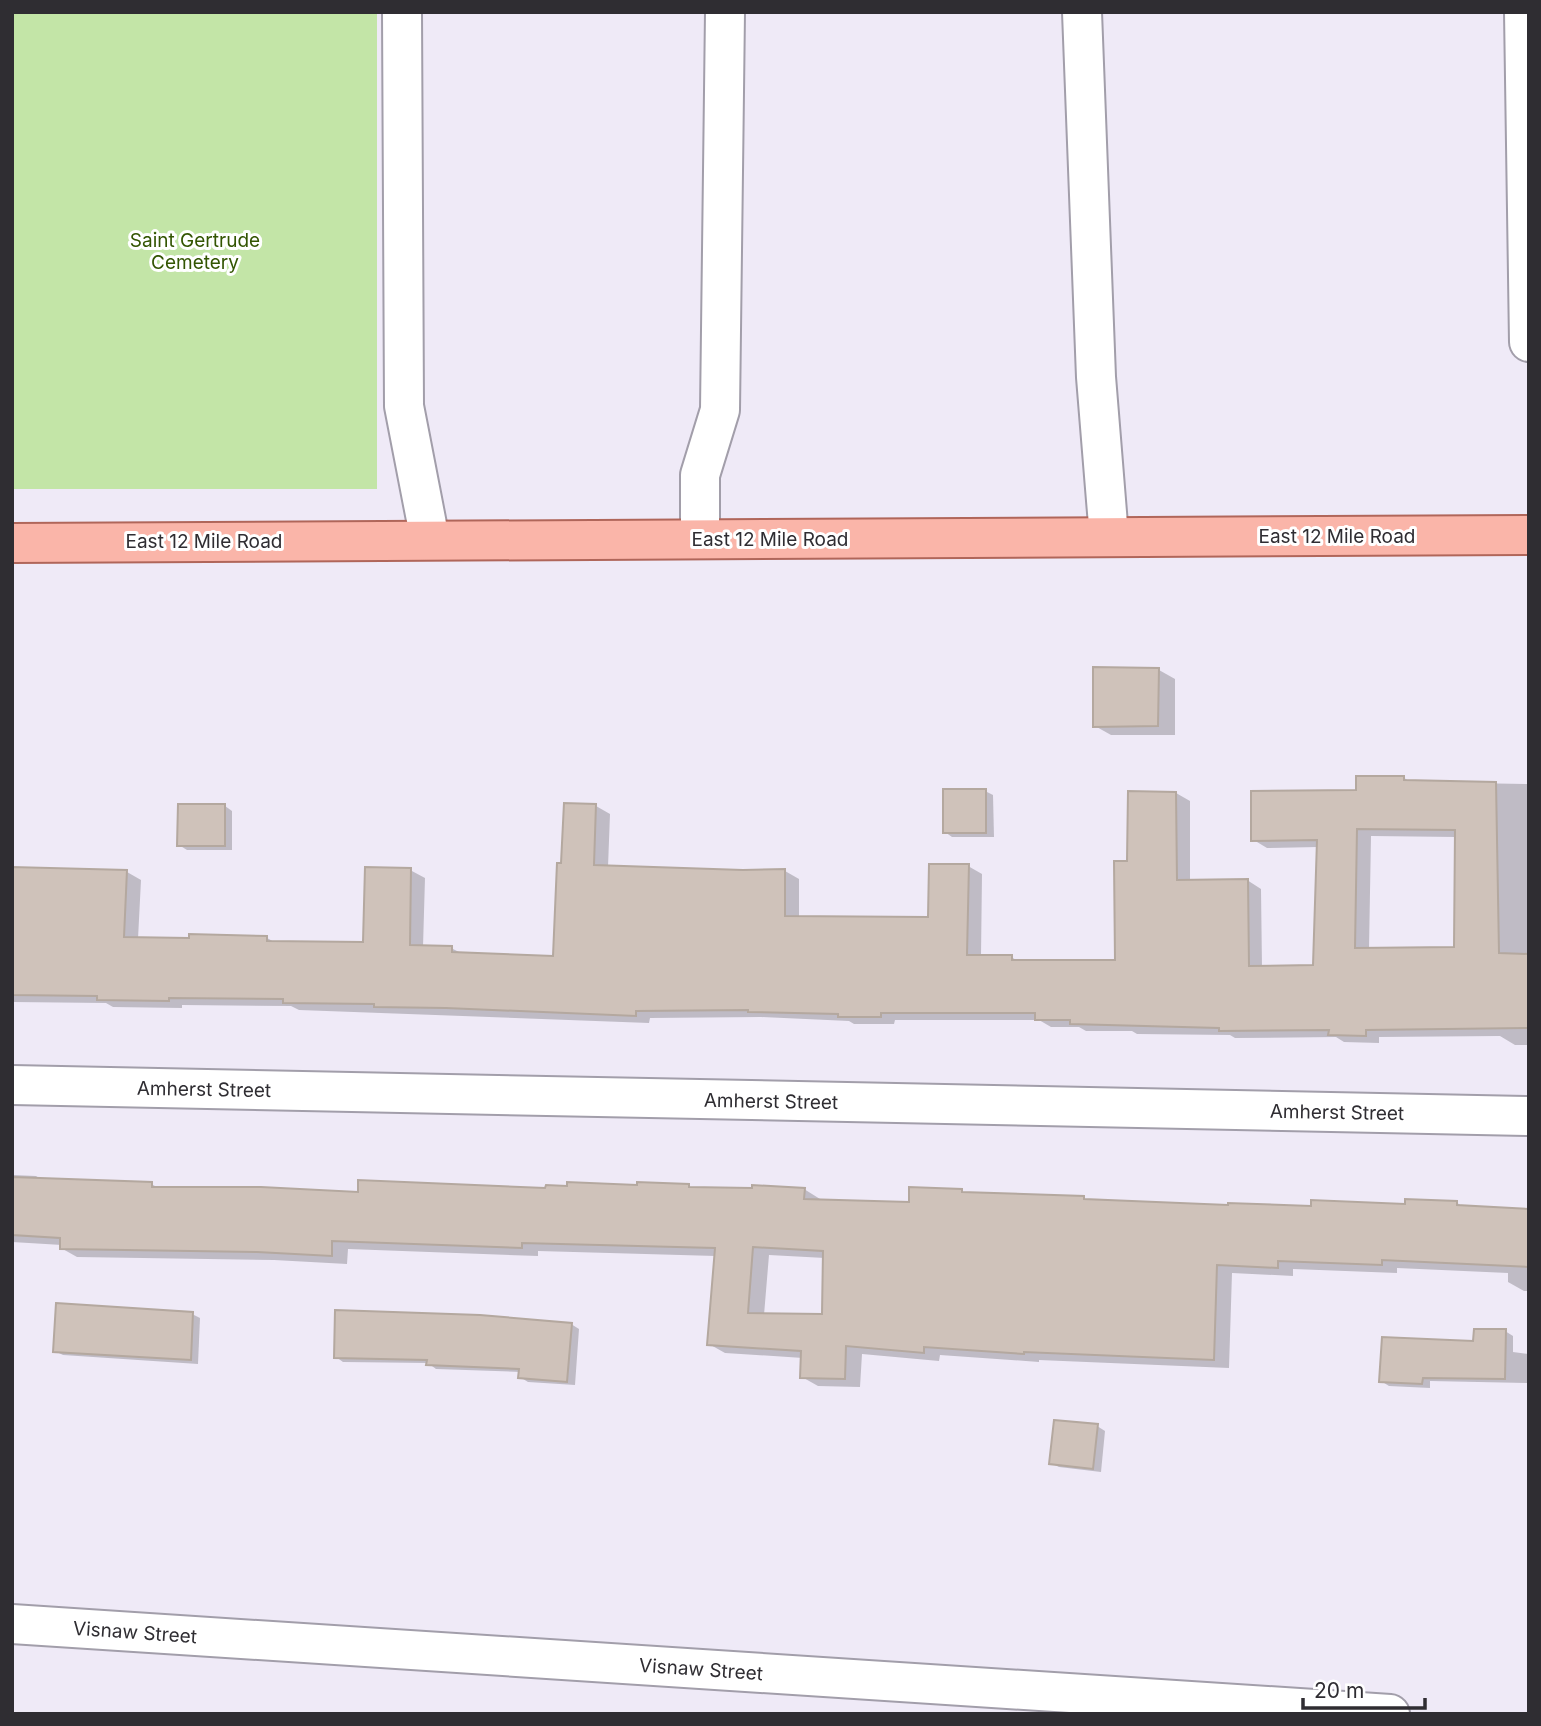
<svg xmlns="http://www.w3.org/2000/svg" width="1541" height="1726" viewBox="0 0 1541 1726" font-family="Inter,sans-serif">
<style>
.green{fill:#c3e5a7}
.shadow{fill:#0003;fill-rule:evenodd}
.building{fill:#cfc2ba;stroke:#b4a89f;stroke-width:2;fill-rule:evenodd}
.lines{fill:none;stroke-linecap:round;stroke-linejoin:round}
.minor-casing{stroke:#a29eaa;stroke-width:42}
.major-casing{stroke:#b0665a;stroke-width:42}
.minor{stroke:#fff;stroke-width:38}
.major{stroke:#fab5a9;stroke-width:38}
.labels{text-anchor:middle;stroke-width:6;stroke-linejoin:round;paint-order:stroke}
.park-label{font-size:19px;fill:#335502;stroke:#fff}
.street-label{font-size:19px;fill:#2f2d32;stroke:#fff}
</style>
<rect width="100%" height="100%" fill="#efeaf7"/>
<rect class="green" x="12" y="12" width="365" height="477"/>
<g class="shadow">
<polygon points="1159,670 1175,679 1175,735 1111,735 1095,726"/>
<path d="M1404 778 1411 782 1529 784V1045H1515L1500 1036 1379 1037V1043L1344 1042 1336 1037 1235 1038 1230 1035 1137 1034 1132 1031H1086L1079 1027H1051L1039 1020H895L894 1024H854L849 1021 761 1017 650 1018 649 1023 299 1010 291 1006 182 1005V1008L113 1007 106 1003 12 1002V869L127 872 141 880 138 939 267 938 276 943 365 944 410 870 425 878 423 947 451 948 463 954 554 958 563 865 596 806 610 814 608 867 785 871 799 879V918L930 919 968 866 982 874 981 956 1011 957 1020 962H1117L1129 862 1176 793 1190 801V881L1247 880 1261 889 1262 968 1315 967 1318 847 1267 848 1252 839 1357 792ZM1371 836 1456 837V949H1369Z"/>
<polygon points="985,791 993,795 994,837 952,837 945,832"/>
<polygon points="225,806 232,811 232,850 187,850 179,845"/>
<path d="M12 1175 36 1176 42 1180 151 1184 159 1188 359 1194 689 1186 694 1189H804L820 1199V1201L910 1204 961 1191 968 1194 1083 1198 1089 1201 1312 1208 1457 1203 1464 1207 1529 1211V1291H1524L1508 1282V1273L1397 1268V1273L1293 1269V1276L1232 1273 1229 1368 1039 1360V1362L940 1355 939 1361 862 1354 860 1387 818 1386 802 1377 803 1358 725 1353 709 1344 716 1256 538 1251V1256L348 1249 347 1264 274 1260 77 1257 61 1248 62 1245 12 1242ZM769 1255 825 1258 823 1316 764 1315Z"/>
<polygon points="192,1314 200,1318 198,1364 63,1355 55,1351"/>
<polygon points="571,1324 579,1329 575,1385 528,1382 520,1377 521,1372 436,1369 428,1363 343,1362 336,1357"/>
<polygon points="1505,1331 1513,1336 1513,1352 1529,1354 1529,1383 1430,1381 1430,1388 1389,1386 1381,1381"/>
<polygon points="1097,1426 1105,1431 1101,1472 1059,1467 1051,1463"/>
</g>
<g class="building">
<polygon points="1093,667 1159,668 1158,726 1093,727"/>
<path d="M1356 776H1404V780L1496 782 1499 953 1529 954V1028L1366 1030V1036L1328 1035 1329 1030 1219 1031V1028L1070 1024V1020H1035V1013H881V1017H838V1014L748 1012V1010L636 1011V1016L446 1008 374 1007V1004L283 1003V999L169 998V1001L97 1000V996L12 995V867L127 870 124 937 189 938V934L267 936V941L363 942 365 867 411 868 410 945 452 946V952L553 956 557 863H561L564 803 596 804 594 865 743 870 785 869V916L928 917 929 864H969L967 955H1012V960H1115L1114 861H1127L1128 791 1176 792 1177 880 1248 879 1249 966 1313 965 1317 840 1251 841V791L1356 790ZM1357 829 1455 830 1454 947 1355 948Z"/>
<rect x="943" y="789" width="43" height="44"/>
<polygon points="178,804 225,804 225,846 177,846"/>
<path d="M12 1177 152 1182V1187H261L358 1192V1180L545 1188 546 1185 567 1186V1182L637 1185V1182L689 1184V1187L752 1188V1185L805 1188 804 1199 909 1202V1187L962 1189V1192L1084 1196V1199L1228 1205V1203L1311 1206V1200L1405 1204V1199L1457 1201V1205L1529 1209V1267L1382 1260V1265L1278 1261V1268L1217 1265 1214 1360 1024 1352V1354L924 1347V1353L846 1346 845 1379 800 1378 801 1351 707 1345 715 1248 522 1243V1248L332 1241V1256L257 1252 60 1249V1238L12 1235ZM753 1247 823 1251 822 1314 748 1313Z"/>
<polygon points="56,1303 193,1312 191,1360 53,1352"/>
<polygon points="335,1310 480,1315 572,1323 567,1382 518,1378 519,1369 426,1365 427,1360 334,1358"/>
<polygon points="1474,1329 1506,1329 1505,1379 1423,1378 1422,1384 1379,1382 1382,1337 1473,1341"/>
<polygon points="1054,1420 1098,1424 1093,1469 1049,1464"/>
</g>
<g class="lines">
<g class="minor-casing">
<g id="minor">
<polyline points="402,12 404,406 430,540"/>
<polyline points="1082,12 1096,377 1109,537"/>
<polyline points="1524,12 1529,342"/>
<polyline points="700,539 700,475 720,410 725,12"/>
<polyline points="12,1085 1529,1116"/>
<polyline points="12,1624 1390,1714"/>
</g>
</g>
<g class="major-casing">
<polyline id="major" points="12,543 1529,535"/>
</g>
<use href="#minor" class="minor"/>
<use href="#major" class="major"/>
</g>
<g class="labels">
<g class="park-label">
<text x="195" y="247">Saint Gertrude<tspan x="195" dy="22">Cemetery</tspan></text>
</g>
<g class="street-label">
<text x="1337" y="543">East 12 Mile Road</text>
<text x="770" y="546">East 12 Mile Road</text>
<text x="204" y="548">East 12 Mile Road</text>
<text transform="translate(204 1089) rotate(1)" y="7">Amherst Street</text>
<text transform="translate(771 1101) rotate(1)" y="7">Amherst Street</text>
<text transform="translate(1337 1112) rotate(1)" y="7">Amherst Street</text>
<text transform="translate(135 1632) rotate(4)" y="7">Visnaw Street</text>
<text transform="translate(701 1669) rotate(4)" y="7">Visnaw Street</text>
</g>
</g>
<rect width="1541" height="1726" fill="none" stroke="#2f2d32" stroke-width="28"/>
<path d="M1303 1698v10h122v-10" fill="none" stroke="#2f2d32" stroke-width="3.5"/>
<text x="1314" y="1698" font-size="21" fill="#2f2d32" stroke="#ffffff" stroke-width="5" paint-order="stroke">20 m</text>
</svg>
